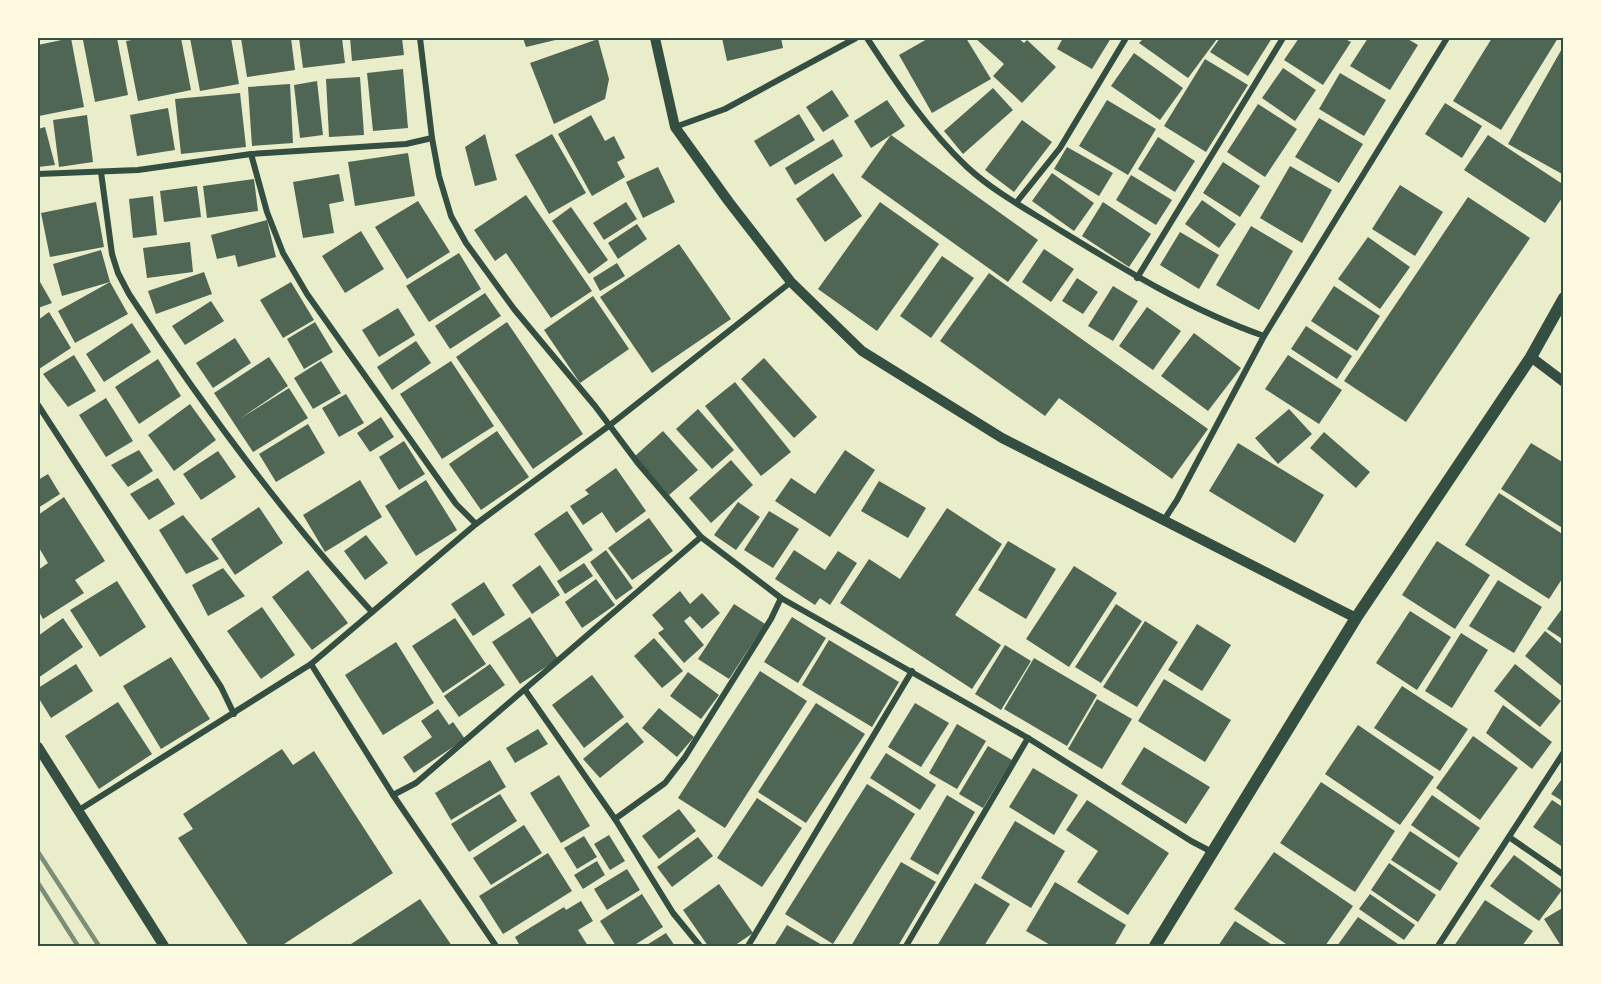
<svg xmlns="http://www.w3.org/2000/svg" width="1601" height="984" viewBox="0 0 1601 984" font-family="Helvetica,sans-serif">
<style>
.building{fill:#4f6655}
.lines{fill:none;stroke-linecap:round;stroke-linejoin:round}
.minor{stroke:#344e41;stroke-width:6}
.tertiary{stroke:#344e41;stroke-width:10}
.secondary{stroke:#344e41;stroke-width:12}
.rail{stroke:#7c8e77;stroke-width:4.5}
.neatline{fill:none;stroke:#344e41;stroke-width:2}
</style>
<rect width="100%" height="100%" fill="#e9edc9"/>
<g class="building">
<polygon points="71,38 84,107 39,116 38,45"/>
<polygon points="96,38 117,38 128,95 95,102 83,40"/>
<polygon points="143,38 181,38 191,90 138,101 126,41"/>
<polygon points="190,38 231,38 239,84 200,91"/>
<polygon points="241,38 291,38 295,70 247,77"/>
<polygon points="299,38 342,38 345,63 303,68"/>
<polygon points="350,38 402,38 404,55 352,61"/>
<polygon points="523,38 564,38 526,47"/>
<polygon points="722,38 781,38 783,48 727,61"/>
<polygon points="929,38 966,38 991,79 932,113 899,55"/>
<polygon points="975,38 1018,38 1024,43 1027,40 1056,67 1022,103 993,76 1004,64"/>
<polygon points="1063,38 1111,38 1092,69 1057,49"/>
<polygon points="1144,38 1215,38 1217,39 1188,78 1139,43"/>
<polygon points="1220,38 1272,38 1248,76 1210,52"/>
<polygon points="1299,38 1343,38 1351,42 1323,85 1284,60"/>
<polygon points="1368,38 1406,38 1418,45 1390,90 1350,66"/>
<polygon points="1492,38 1558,38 1501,130 1453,101"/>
<polygon points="598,39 609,79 605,99 554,124 530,63"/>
<polygon points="1564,45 1564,175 1508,144"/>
<polygon points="1134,53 1183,88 1160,120 1111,86"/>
<polygon points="1205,59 1248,85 1206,152 1164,126"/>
<polygon points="1283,68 1316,90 1295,121 1262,98"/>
<polygon points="403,69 408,128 373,131 367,73"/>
<polygon points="1340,73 1386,100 1364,136 1319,109"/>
<polygon points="360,77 364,135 329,137 326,79"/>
<polygon points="317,81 323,135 300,138 294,85"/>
<polygon points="290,84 293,143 252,146 248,87"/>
<polygon points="993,88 1013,110 963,154 944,131"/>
<polygon points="832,90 849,116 823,132 806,107"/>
<polygon points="240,93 246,147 181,154 175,99"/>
<polygon points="887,100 905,126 871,148 854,121"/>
<polygon points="1107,100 1156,129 1128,175 1079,146"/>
<polygon points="1445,103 1482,126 1462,158 1425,134"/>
<polygon points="1258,104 1297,129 1265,177 1227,152"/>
<polygon points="168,108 175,150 137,156 130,115"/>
<polygon points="799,114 815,140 770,167 754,141"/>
<polygon points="87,115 93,162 59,167 53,120"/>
<polygon points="591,115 605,141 614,136 625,158 617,162 625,177 592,196 558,134"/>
<polygon points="1319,118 1363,144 1339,183 1295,157"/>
<polygon points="1022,120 1052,142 1014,192 985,170"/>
<polygon points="45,127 55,165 38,167 38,129"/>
<polygon points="485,134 497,180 475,186 465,147"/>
<polygon points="552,134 586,193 549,214 515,155"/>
<polygon points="891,135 1038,240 1008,282 861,177"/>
<polygon points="1488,135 1564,185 1564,195 1545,223 1464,170"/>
<polygon points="1158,137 1195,161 1175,192 1138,169"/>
<polygon points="833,139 843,156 795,185 785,168"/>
<polygon points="1067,147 1113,173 1099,196 1054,169"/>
<polygon points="408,153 415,196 355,206 348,162"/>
<polygon points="1223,162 1260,186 1240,217 1203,193"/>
<polygon points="1290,166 1332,190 1302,243 1260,218"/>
<polygon points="658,167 675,202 643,218 626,182"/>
<polygon points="833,173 862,216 825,242 796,199"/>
<polygon points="1052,173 1094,203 1074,231 1032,201"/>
<polygon points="339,174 344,201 329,204 334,233 303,238 293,182"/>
<polygon points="1131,175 1172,200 1156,225 1116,200"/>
<polygon points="254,179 258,211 207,218 203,186"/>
<polygon points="1400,185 1443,212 1415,256 1372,229"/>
<polygon points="197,186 201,217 164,222 160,191"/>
<polygon points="526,195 592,291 551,318 506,253 495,261 474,230"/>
<polygon points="153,196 157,235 133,238 129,199"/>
<polygon points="1468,197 1530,238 1406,422 1344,381"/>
<polygon points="1202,200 1236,224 1219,248 1185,224"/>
<polygon points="418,201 450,252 407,279 375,227"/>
<polygon points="96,202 104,247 50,257 41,213"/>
<polygon points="626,202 637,219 604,240 593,223"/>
<polygon points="880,202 939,244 877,331 818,289"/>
<polygon points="1103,202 1151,234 1129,267 1082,236"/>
<polygon points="571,207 608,260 589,274 552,221"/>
<polygon points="267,220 276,257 238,267 235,255 217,259 211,235"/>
<polygon points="637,224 647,239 618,259 608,243"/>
<polygon points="1251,226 1293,251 1259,310 1216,285"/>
<polygon points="361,231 384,269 345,293 322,256"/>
<polygon points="1180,232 1219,255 1199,289 1160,265"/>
<polygon points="1368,237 1410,267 1380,309 1338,279"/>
<polygon points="190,242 193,272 147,278 143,248"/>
<polygon points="679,244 731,319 652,373 600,297"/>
<polygon points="1044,249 1074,269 1051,302 1022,282"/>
<polygon points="101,250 110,282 62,296 53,264"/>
<polygon points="459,253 481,289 429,322 406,286"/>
<polygon points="942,256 974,278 931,338 900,316"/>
<polygon points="617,263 625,276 600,291 593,278"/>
<polygon points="204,272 212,294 156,314 148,291"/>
<polygon points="989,273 1208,429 1172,479 1059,398 1045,416 940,341"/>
<polygon points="1077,278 1098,292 1083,314 1062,301"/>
<polygon points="39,280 52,303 38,308 38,281"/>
<polygon points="110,282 128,314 75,343 58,311"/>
<polygon points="291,282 314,320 283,338 260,300"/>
<polygon points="1113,286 1138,301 1113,341 1088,326"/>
<polygon points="1334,286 1380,316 1357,351 1311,321"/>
<polygon points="485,293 501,316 450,349 435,326"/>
<polygon points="593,296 629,349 580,383 544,330"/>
<polygon points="211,301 224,321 185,345 172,326"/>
<polygon points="1147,307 1181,331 1153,370 1119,346"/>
<polygon points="398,308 415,335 379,357 362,330"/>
<polygon points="49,312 71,348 39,369 38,320"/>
<polygon points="315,322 333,352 304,369 287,339"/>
<polygon points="507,322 583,434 533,469 456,357"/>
<polygon points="132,323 151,352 104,382 86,354"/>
<polygon points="1306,326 1352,356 1337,379 1291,349"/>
<polygon points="1194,333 1241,368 1208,411 1161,376"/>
<polygon points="235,338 251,363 213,388 196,363"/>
<polygon points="416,341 431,363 392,390 377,367"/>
<polygon points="74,355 96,391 68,407 43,374"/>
<polygon points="1288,355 1342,390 1319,424 1265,389"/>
<polygon points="269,357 288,386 241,418 289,388 308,418 253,452 214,393"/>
<polygon points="764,358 817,417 794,438 741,379"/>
<polygon points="158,359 181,396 139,424 115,387"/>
<polygon points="321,361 341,393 313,409 294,378"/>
<polygon points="451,361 494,426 442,459 400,394"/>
<polygon points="735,382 791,452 761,476 705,406"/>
<polygon points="346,394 364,423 339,437 322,408"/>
<polygon points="106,398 133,441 106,457 79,415"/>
<polygon points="190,404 216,440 174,471 148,435"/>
<polygon points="698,409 734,450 712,469 676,429"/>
<polygon points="1289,409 1312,434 1278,464 1255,438"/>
<polygon points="381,417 394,437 370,452 357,433"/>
<polygon points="308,424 325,453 276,482 259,454"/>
<polygon points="497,431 529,477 481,510 449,464"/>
<polygon points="663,431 698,470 669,495 635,456"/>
<polygon points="1324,432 1370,472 1356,488 1310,448"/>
<polygon points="404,441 425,474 399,490 379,457"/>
<polygon points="1238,443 1324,495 1295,543 1209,491"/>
<polygon points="1531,443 1564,463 1564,484 1562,487 1564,488 1564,529 1501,489"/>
<polygon points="139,450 153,471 128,487 111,465"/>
<polygon points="845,450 875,470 830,537 775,501 791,478 815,494"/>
<polygon points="218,451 236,477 201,500 183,474"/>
<polygon points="731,460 753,485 711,523 689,498"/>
<polygon points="616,468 646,511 616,533 602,512 583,525 570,506 589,494 585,490"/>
<polygon points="48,474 60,494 38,508 38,480"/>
<polygon points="158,478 175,504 149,520 130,494"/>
<polygon points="360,480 382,517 325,552 303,515"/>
<polygon points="426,480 457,530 416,556 385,506"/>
<polygon points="879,481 926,508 908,538 861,511"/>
<polygon points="1499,493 1564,535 1564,576 1549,599 1465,545"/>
<polygon points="64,497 105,561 75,580 84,593 43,619 38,610 38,570 48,563 38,546 38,515"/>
<polygon points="738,502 760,517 736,550 714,535"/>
<polygon points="259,507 283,543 235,575 211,539"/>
<polygon points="947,508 1002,544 955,615 1001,645 972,689 840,603 869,559 900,579"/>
<polygon points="567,511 593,550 560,572 534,534"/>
<polygon points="769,511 799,529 773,568 744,550"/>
<polygon points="183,515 219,559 186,574 159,530"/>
<polygon points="649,518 673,551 632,580 608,548"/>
<polygon points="366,535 388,563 365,580 344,551"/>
<polygon points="1008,541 1056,569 1026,619 978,590"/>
<polygon points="1437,541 1490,575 1455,629 1402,595"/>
<polygon points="606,550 633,588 616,600 590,562"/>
<polygon points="794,550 825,570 838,551 857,563 830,605 820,598 815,605 775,579"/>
<polygon points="584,563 593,576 565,594 557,581"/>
<polygon points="540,565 560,595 532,614 512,585"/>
<polygon points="1074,566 1117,593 1069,667 1026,639"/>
<polygon points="223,568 245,596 208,616 192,585"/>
<polygon points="308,570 348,623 312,650 272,597"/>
<polygon points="596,579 615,605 582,628 565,602"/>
<polygon points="1498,580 1542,607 1514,653 1469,626"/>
<polygon points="117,581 146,627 100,657 70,610"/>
<polygon points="484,582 505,615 473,636 451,604"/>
<polygon points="680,591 690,604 702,593 720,613 702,629 690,616 684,621 704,645 684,663 658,633 664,629 652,615"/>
<polygon points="734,604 765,624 729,679 698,659"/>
<polygon points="1116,604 1142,621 1101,683 1075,667"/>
<polygon points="1564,606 1564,640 1547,629"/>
<polygon points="262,607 295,655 261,679 227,631"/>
<polygon points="1410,611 1451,637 1417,690 1376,663"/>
<polygon points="530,617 558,659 520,684 492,642"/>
<polygon points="792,617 826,638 798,683 764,662"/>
<polygon points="63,618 83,647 38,678 38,636"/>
<polygon points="455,618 486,664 443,693 412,646"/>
<polygon points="1145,621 1178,642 1137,707 1103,687"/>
<polygon points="1197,624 1231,645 1202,691 1168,670"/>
<polygon points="1545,631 1564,646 1564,688 1525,656"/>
<polygon points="1461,633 1488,650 1452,708 1425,691"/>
<polygon points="654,638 683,671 662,688 634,656"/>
<polygon points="829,640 899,682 872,727 802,685"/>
<polygon points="396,642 434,703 383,735 345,675"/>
<polygon points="1005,645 1031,661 1001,710 975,694"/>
<polygon points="171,657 210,719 161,749 123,686"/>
<polygon points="1034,658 1097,695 1067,746 1004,709"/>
<polygon points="76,664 93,691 51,718 38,697 38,688"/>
<polygon points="490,664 505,685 459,717 444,696"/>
<polygon points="1515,664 1561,701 1540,727 1494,691"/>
<polygon points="760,671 807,701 725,828 678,798"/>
<polygon points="688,672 719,695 701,719 670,696"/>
<polygon points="592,675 624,717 584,748 552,705"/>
<polygon points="1164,679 1231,720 1205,762 1138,721"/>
<polygon points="1402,686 1468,729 1440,771 1374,728"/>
<polygon points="1097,699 1132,719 1102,769 1068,749"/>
<polygon points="118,702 152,754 99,789 65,736"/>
<polygon points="816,703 865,734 806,823 758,792"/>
<polygon points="915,703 949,723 921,767 888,747"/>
<polygon points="1503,705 1552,742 1532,769 1486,733"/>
<polygon points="659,708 694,737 677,757 642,728"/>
<polygon points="438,709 449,725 453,722 465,739 414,773 403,757 432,737 421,721"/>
<polygon points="627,722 644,742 600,778 583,759"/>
<polygon points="957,724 986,741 957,789 929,773"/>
<polygon points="1358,725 1434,777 1400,825 1325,774"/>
<polygon points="538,729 548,744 515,763 506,748"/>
<polygon points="1473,736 1518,768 1480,820 1436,788"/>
<polygon points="988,746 1012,760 983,808 959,794"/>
<polygon points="1144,747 1210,787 1186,824 1121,784"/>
<polygon points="282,749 293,765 314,751 393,873 281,946 249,946 178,838 193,829 183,814"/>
<polygon points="886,753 936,785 920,810 870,778"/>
<polygon points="490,760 506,787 451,820 435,793"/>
<polygon points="1033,768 1078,795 1054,835 1009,807"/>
<polygon points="559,775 590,826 561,843 530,793"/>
<polygon points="1564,776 1564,802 1551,794"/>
<polygon points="1321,782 1395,831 1355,892 1280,843"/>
<polygon points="867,784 915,814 833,944 785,914"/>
<polygon points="500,794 517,821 469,852 451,824"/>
<polygon points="947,795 975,812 938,875 910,859"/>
<polygon points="1432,795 1480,828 1459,858 1411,825"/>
<polygon points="757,798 802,828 762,887 717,858"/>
<polygon points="1087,800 1169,853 1128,915 1077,882 1098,851 1066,830"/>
<polygon points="1552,800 1564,808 1564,848 1533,827"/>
<polygon points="679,809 696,831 659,859 642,836"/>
<polygon points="1015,821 1065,851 1031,908 981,878"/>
<polygon points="524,825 542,853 491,885 473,858"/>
<polygon points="1410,831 1458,863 1440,891 1391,860"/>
<polygon points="609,835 625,861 610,870 594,844"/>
<polygon points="584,836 597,857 577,869 564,848"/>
<polygon points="698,837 713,856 672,887 657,867"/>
<polygon points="1274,852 1353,906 1325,946 1289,946 1234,909"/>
<polygon points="548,853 572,891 503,934 479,896"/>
<polygon points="1514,855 1562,890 1539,921 1490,886"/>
<polygon points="597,861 605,875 583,889 574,875"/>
<polygon points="901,862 936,882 924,902 898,946 851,946"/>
<polygon points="1389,863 1436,895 1418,922 1371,890"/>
<polygon points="627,869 640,890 607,910 594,889"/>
<polygon points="1055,882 1126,925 1114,946 1052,946 1026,931"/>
<polygon points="975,883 1010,904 984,946 937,946"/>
<polygon points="719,884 753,933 734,946 708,946 683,910"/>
<polygon points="642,894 663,927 633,946 616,946 600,921"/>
<polygon points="1370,894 1415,925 1404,940 1359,909"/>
<polygon points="420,899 452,946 348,946"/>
<polygon points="1485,900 1533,931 1522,946 1454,946"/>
<polygon points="581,901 593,921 578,930 588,946 520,946 515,937 564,907 566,910"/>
<polygon points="1564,907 1564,946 1561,946 1544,919"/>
<polygon points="1358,917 1401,946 1337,946"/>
<polygon points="1235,921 1274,946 1218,946"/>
<polygon points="787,925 824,946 774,946"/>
<polygon points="666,933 675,946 645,946"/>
</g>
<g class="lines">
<g class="minor">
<polyline points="420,38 432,138 439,176 451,216 466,243 514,309 595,406 637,462 701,537 781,598 1028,738 1191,841 1212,852"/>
<path d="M867 38C897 84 927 129 967 167 994 192 1028 210 1058 229 1125 270 1190 310 1264 336"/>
<polyline points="675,127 725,109 856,38"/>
<polyline points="251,154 267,212 283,253 307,294 456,504 476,524"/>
<path d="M101 172 112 254 118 273 129 294C202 405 282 514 372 612"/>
<polyline points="38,174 138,170 251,154 406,144 432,138"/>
<polyline points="1016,203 1060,148 1126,38"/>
<polyline points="1137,278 1283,38"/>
<polyline points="38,405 221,687 234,714"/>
<polyline points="1164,520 1177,500 1264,336 1447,38"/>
<polyline points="311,664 393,795 496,946"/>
<polyline points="525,690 615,819 673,913 700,946"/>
<polyline points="393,795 416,783 701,537"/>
<polyline points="79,810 311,664 476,524 610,425 791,282"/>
<polyline points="615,819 665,783 685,757 771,619 781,598"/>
<polyline points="1509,837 1564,875"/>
<polyline points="748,946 912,671"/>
<polyline points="906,946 1028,738"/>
<polyline points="1438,946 1564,752"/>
</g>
<g class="tertiary">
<polyline points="655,38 675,127 729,202 791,282 862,351 1002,438 1356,618"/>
<polyline points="1531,357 1564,382"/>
<polyline points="38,747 164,946"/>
</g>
<polyline class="secondary" points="1155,946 1356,618 1531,357 1564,298"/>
<g class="rail">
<polyline points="38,852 99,946"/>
<polyline points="38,883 78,946"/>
</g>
</g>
<rect width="1601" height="984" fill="none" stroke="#fefae0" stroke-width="78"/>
<rect x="39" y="39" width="1523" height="906" class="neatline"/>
</svg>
